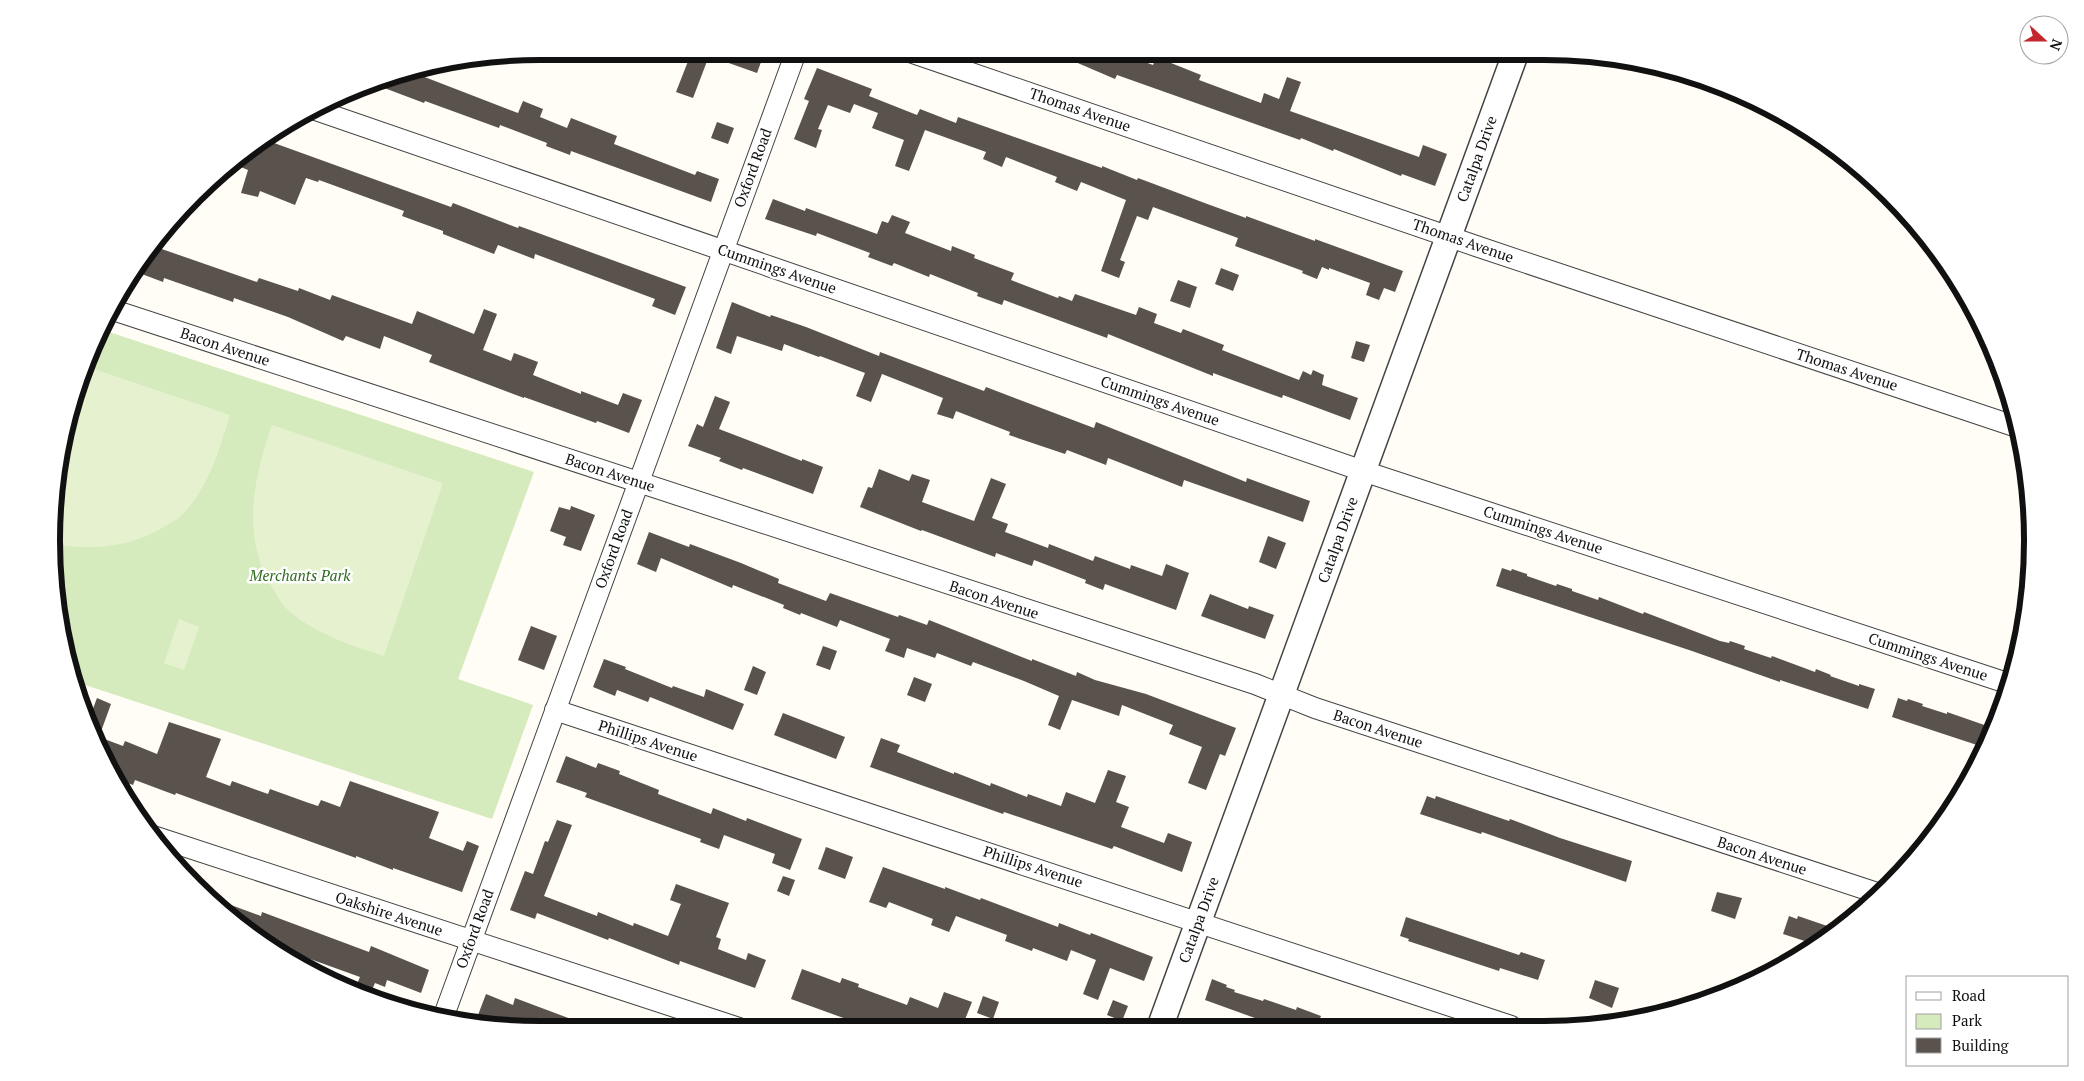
<svg xmlns="http://www.w3.org/2000/svg" width="2084" height="1081" viewBox="0 0 2084 1081" font-family="'PT Serif',serif">
<style>
.green{fill:#d5ebbd}
.pitch{fill:#e6f2cf}
.building{fill:#5a524d}
.lines{fill:none;stroke-linecap:round;stroke-linejoin:round}
.minor-casing{stroke:#444;stroke-width:22}
.tertiary-casing{stroke:#444;stroke-width:28}
.minor{stroke:#fff;stroke-width:20}
.tertiary{stroke:#fff;stroke-width:25}
.labels{text-anchor:middle;stroke-width:5;stroke-linejoin:round;paint-order:stroke}
.street-label{font-size:15px;fill:#111;stroke:#fff}
.park-label{font-size:15px;font-style:italic;fill:#2f6b1f;stroke:#fff}
.rim{fill:none;stroke:#111;stroke-width:6}
</style>
<rect width="100%" height="100%" fill="#fffdf5"/>
<path class="green" d="M100 329 534 472 458 679 533 705 492 819 73 681C59 644 55 604 54 565 54 547 51 527 52 508 56 451 75 381 100 329Z"/>
<g class="pitch">
<path d="M85 366 230 415C220 448 208 489 183 514 179 519 172 522 167 525 133 547 93 551 53 544L52 509 61 445Z"/>
<path d="M272 425 443 483 384 656C350 645 312 633 286 608 281 603 277 595 273 589 241 539 253 478 272 425Z"/>
<polygon points="179,619 199,627 184,670 164,663"/>
</g>
<g class="building">
<polygon points="692,51 765,51 757,73 709,56 693,98 676,92"/>
<polygon points="1052,52 1109,52 1132,61 1134,58 1153,65 1156,57 1201,75 1199,80 1261,103 1264,93 1279,99 1287,77 1301,82 1290,111 1419,157 1423,145 1447,154 1435,186 1402,174 1401,176 1334,149 1333,151 1301,138 1300,140 1117,75 1115,79"/>
<polygon points="817,68 872,89 869,96 917,115 920,109 956,123 958,117 1102,168 1102,166 1137,180 1138,178 1210,205 1246,218 1246,216 1315,241 1315,239 1403,271 1395,292 1384,288 1379,300 1366,295 1370,283 1329,268 1329,270 1322,267 1317,279 1302,273 1303,271 1235,246 1238,238 1153,207 1148,220 1137,216 1120,260 1125,262 1119,278 1101,271 1126,200 1081,182 1077,191 1055,182 1057,177 1006,157 1002,167 983,159 986,152 925,130 909,171 895,166 904,140 872,128 878,113 854,104 850,113 828,105 818,129 822,130 816,148 794,139 809,101 804,99"/>
<polygon points="404,72 421,78 422,76 518,113 523,101 543,109 540,117 567,128 571,118 617,136 614,144 695,175 697,171 719,179 711,202 571,151 570,155 546,146 547,143 500,125 499,128 425,101 424,103 371,83"/>
<polygon points="717,122 734,128 728,144 711,138"/>
<polygon points="263,139 451,207 453,203 518,228 519,226 686,287 675,315 652,306 655,299 535,254 534,259 498,245 494,254 443,234 443,231 402,216 404,211 319,180 318,182 306,178 295,205 260,191 258,197 241,193 248,170 231,163 242,153"/>
<polygon points="773,199 805,211 806,208 877,234 882,221 888,223 892,215 910,222 905,233 951,251 952,246 975,255 974,258 1014,273 1011,280 1058,298 1059,296 1072,301 1075,294 1136,315 1139,307 1157,314 1154,323 1181,333 1183,329 1224,345 1222,350 1299,380 1303,371 1311,375 1313,370 1324,375 1322,385 1358,398 1350,420 1283,395 1282,398 1213,373 1213,376 1108,334 1107,338 1004,300 1002,305 977,296 978,293 930,274 929,277 894,263 892,266 868,257 870,253 817,233 816,236 765,219"/>
<polygon points="153,246 257,282 259,278 298,291 299,288 330,300 332,295 412,324 417,311 474,334 484,309 497,314 483,350 511,361 514,353 538,362 533,375 581,394 581,391 618,405 623,393 642,400 629,433 597,421 596,423 524,397 524,398 429,362 432,355 384,336 380,349 346,336 343,341 288,317 234,298 233,302 164,278 163,282 139,273 146,255"/>
<polygon points="1221,268 1239,275 1233,291 1215,284"/>
<polygon points="1178,280 1197,287 1190,308 1170,301"/>
<polygon points="732,302 770,317 771,315 806,327 879,356 880,352 984,391 986,387 1094,428 1096,422 1246,482 1247,478 1310,501 1303,522 1184,480 1182,487 1108,458 1106,465 1067,450 1065,454 1009,435 1010,432 956,411 953,419 937,414 943,398 882,374 871,402 856,396 865,373 820,356 819,357 784,344 782,351 737,336 731,354 716,348"/>
<polygon points="1356,341 1370,345 1364,362 1351,358"/>
<polygon points="715,396 730,402 719,429 802,461 802,459 823,467 813,494 743,468 742,470 719,461 721,458 688,446 697,424 703,427"/>
<polygon points="879,469 909,481 912,474 930,480 922,502 974,521 991,478 1006,484 992,518 1008,524 1005,532 1048,548 1049,544 1093,561 1095,556 1130,569 1131,565 1162,576 1166,564 1189,573 1176,610 1105,584 1103,590 1085,583 1086,580 1034,560 1032,566 996,553 995,557 922,530 921,531 860,507 868,487 872,488"/>
<polygon points="571,506 595,515 581,551 563,545 566,537 550,531 559,507 570,510"/>
<polygon points="649,532 689,547 690,544 741,563 779,579 778,583 826,601 830,593 898,617 899,615 927,625 929,620 1032,661 1032,659 1076,676 1077,672 1095,680 1146,694 1236,728 1225,756 1220,754 1206,790 1188,783 1202,747 1169,734 1173,725 1122,705 1119,716 1072,700 1060,730 1048,725 1059,696 1024,681 973,662 971,666 937,653 935,658 907,648 904,658 885,651 890,639 840,620 837,627 801,613 800,615 783,608 784,605 733,585 732,588 661,558 656,572 637,564"/>
<polygon points="1268,536 1286,543 1276,569 1259,562"/>
<polygon points="1502,568 1511,571 1512,569 1527,574 1527,576 1556,586 1557,584 1572,589 1572,591 1598,600 1599,597 1643,614 1644,612 1720,641 1729,643 1730,641 1745,646 1744,649 1771,658 1772,656 1815,672 1816,669 1831,675 1830,676 1859,686 1859,684 1875,689 1868,709 1780,680 1780,682 1692,651 1496,586"/>
<polygon points="1210,594 1248,609 1249,606 1274,615 1265,639 1201,616"/>
<polygon points="531,626 557,636 544,670 518,660"/>
<polygon points="823,646 837,651 830,670 816,665"/>
<polygon points="604,659 626,667 625,669 672,688 673,686 704,697 706,689 744,704 733,730 650,697 648,702 617,690 615,696 593,687"/>
<polygon points="753,666 766,672 757,695 744,690"/>
<polygon points="914,677 932,684 925,702 907,695"/>
<polygon points="97,698 111,704 99,737 123,746 125,741 157,754 169,722 221,739 206,777 230,786 232,781 268,794 270,789 306,802 318,806 321,800 340,807 350,781 439,812 429,838 463,851 467,841 479,846 462,892 393,868 393,870 356,856 356,858 176,793 175,795 135,780 133,785 114,778 102,757 88,722"/>
<polygon points="1898,698 1907,701 1908,699 1923,704 1922,706 1947,714 1947,712 1993,728 1986,748 1892,717"/>
<polygon points="783,713 845,737 836,759 774,735"/>
<polygon points="881,738 900,745 897,752 954,774 954,772 990,786 991,783 1027,797 1028,794 1061,806 1066,792 1095,803 1108,770 1126,776 1116,802 1129,807 1121,827 1164,843 1168,833 1192,842 1182,872 1114,846 1112,849 1004,812 1003,814 870,767"/>
<polygon points="566,756 596,768 598,763 620,771 619,774 659,790 658,794 711,814 713,808 746,821 747,818 802,839 790,870 772,863 775,854 724,835 719,849 700,842 701,839 585,797 587,793 556,782"/>
<polygon points="1427,796 1435,799 1436,796 1509,821 1510,819 1560,838 1632,861 1626,882 1482,832 1481,834 1420,814"/>
<polygon points="557,820 572,825 544,896 597,916 598,912 633,926 634,923 668,936 681,904 670,900 676,884 729,903 716,937 721,939 718,949 746,960 748,953 766,960 755,988 680,961 679,965 609,938 608,940 537,913 535,919 510,910 525,871 533,874 545,841 548,842"/>
<polygon points="826,847 853,857 845,879 818,869"/>
<polygon points="883,867 945,889 945,887 980,900 981,898 1058,927 1059,923 1090,935 1091,933 1153,957 1144,981 1110,968 1098,1000 1083,994 1096,960 1071,950 1067,961 1033,948 1032,951 1005,941 1007,935 956,916 949,932 931,925 933,919 889,902 886,908 869,902"/>
<polygon points="783,876 795,880 789,896 777,891"/>
<polygon points="1717,892 1742,898 1735,919 1711,911"/>
<polygon points="212,898 261,916 262,912 369,952 371,946 429,970 421,993 387,980 385,987 375,983 372,990 357,984 360,977 263,942 211,900"/>
<polygon points="1789,916 1797,919 1798,916 1839,930 1814,944 1783,934"/>
<polygon points="1406,917 1519,955 1521,952 1545,960 1538,980 1500,968 1499,971 1408,941 1409,939 1400,936"/>
<polygon points="802,969 840,983 842,978 859,984 858,987 907,1005 910,997 938,1008 944,992 972,1002 962,1027 871,1028 791,999"/>
<polygon points="1212,979 1227,985 1226,987 1235,990 1234,992 1263,1001 1264,999 1296,1010 1297,1007 1321,1016 1317,1026 1277,1026 1205,1000"/>
<polygon points="1595,980 1619,988 1612,1008 1589,998"/>
<polygon points="486,994 513,1005 515,998 595,1028 514,1029 498,1023 496,1027 475,1023"/>
<polygon points="983,996 999,1002 993,1019 977,1013"/>
<polygon points="1113,1000 1128,1006 1122,1021 1107,1015"/>
</g>
<g class="lines">
<g class="minor-casing">
<g id="minor">
<polyline points="910,52 1476,246 2017,427"/>
<polyline points="313,109 1363,471 2010,684"/>
<polyline points="110,309 1255,684 1315,708 1877,893"/>
<polyline points="555,710 1511,1026"/>
<polyline points="153,836 739,1028"/>
<polyline points="443,1018 796,52"/>
</g>
</g>
<g class="tertiary-casing">
<polyline id="tertiary" points="1160,1027 1516,52"/>
</g>
<use href="#minor" class="minor"/>
<use href="#tertiary" class="tertiary"/>
</g>
<g class="labels">
<g class="street-label">
<text transform="translate(1080 110) rotate(19)" y="5">Thomas Avenue</text>
<text transform="translate(1477 159) rotate(-70)" y="5">Catalpa Drive</text>
<text transform="translate(753 168) rotate(-70)" y="5">Oxford Road</text>
<text transform="translate(1463 241) rotate(19)" y="5">Thomas Avenue</text>
<text transform="translate(777 269) rotate(19)" y="5">Cummings Avenue</text>
<text transform="translate(225 347) rotate(18)" y="5">Bacon Avenue</text>
<text transform="translate(1847 370) rotate(18)" y="5">Thomas Avenue</text>
<text transform="translate(1160 401) rotate(19)" y="5">Cummings Avenue</text>
<text transform="translate(610 473) rotate(18)" y="5">Bacon Avenue</text>
<text transform="translate(1543 530) rotate(18)" y="5">Cummings Avenue</text>
<text transform="translate(1338 540) rotate(-70)" y="5">Catalpa Drive</text>
<text transform="translate(614 549) rotate(-70)" y="5">Oxford Road</text>
<text transform="translate(994 600) rotate(18)" y="5">Bacon Avenue</text>
<text transform="translate(1928 657) rotate(18)" y="5">Cummings Avenue</text>
<text transform="translate(1378 729) rotate(18)" y="5">Bacon Avenue</text>
<text transform="translate(648 741) rotate(18)" y="5">Phillips Avenue</text>
<text transform="translate(1762 856) rotate(18)" y="5">Bacon Avenue</text>
<text transform="translate(1033 867) rotate(18)" y="5">Phillips Avenue</text>
<text transform="translate(389 914) rotate(18)" y="5">Oakshire Avenue</text>
<text transform="translate(1199 920) rotate(-70)" y="5">Catalpa Drive</text>
<text transform="translate(475 929) rotate(-70)" y="5">Oxford Road</text>
</g>
<g class="park-label">
<text x="300" y="581">Merchants Park</text>
</g>
</g>
<path d="M0 0H2084V1081H0ZM540 60H1544A480 480 0 0 1 2024 540V541A480 480 0 0 1 1544 1021H540A480 480 0 0 1 60 541V540A480 480 0 0 1 540 60Z" fill="#fff" fill-rule="evenodd"/>
<path class="rim" d="M540 60H1544A480 480 0 0 1 2024 540V541A480 480 0 0 1 1544 1021H540A480 480 0 0 1 60 541V540A480 480 0 0 1 540 60Z"/>
<rect x="1906" y="976" width="162" height="90" fill="#ffffff" stroke="#a0a0a0"/>
<rect x="1916" y="992" width="25" height="8" fill="#ffffff" stroke="#a0a0a0"/>
<text x="1952" y="1001" font-size="15" fill="#111111">Road</text>
<rect x="1916" y="1014" width="25" height="15" fill="#d5ebbd" stroke="#a0a0a0"/>
<text x="1952" y="1026" font-size="15" fill="#111111">Park</text>
<rect x="1916" y="1038" width="25" height="15" fill="#5a524d" stroke="#a0a0a0"/>
<text x="1952" y="1051" font-size="15" fill="#111111">Building</text>
<g transform="translate(2044 40) rotate(111)"><circle r="24" fill="#ffffff" stroke="#a0a0a0"/>
<path d="M0-4L9 19L0 12L-9 19Z" fill="#c4262e"/>
<text y="-8" font-size="14" font-weight="bold" text-anchor="middle" fill="#111111">N</text>
</g>
</svg>
